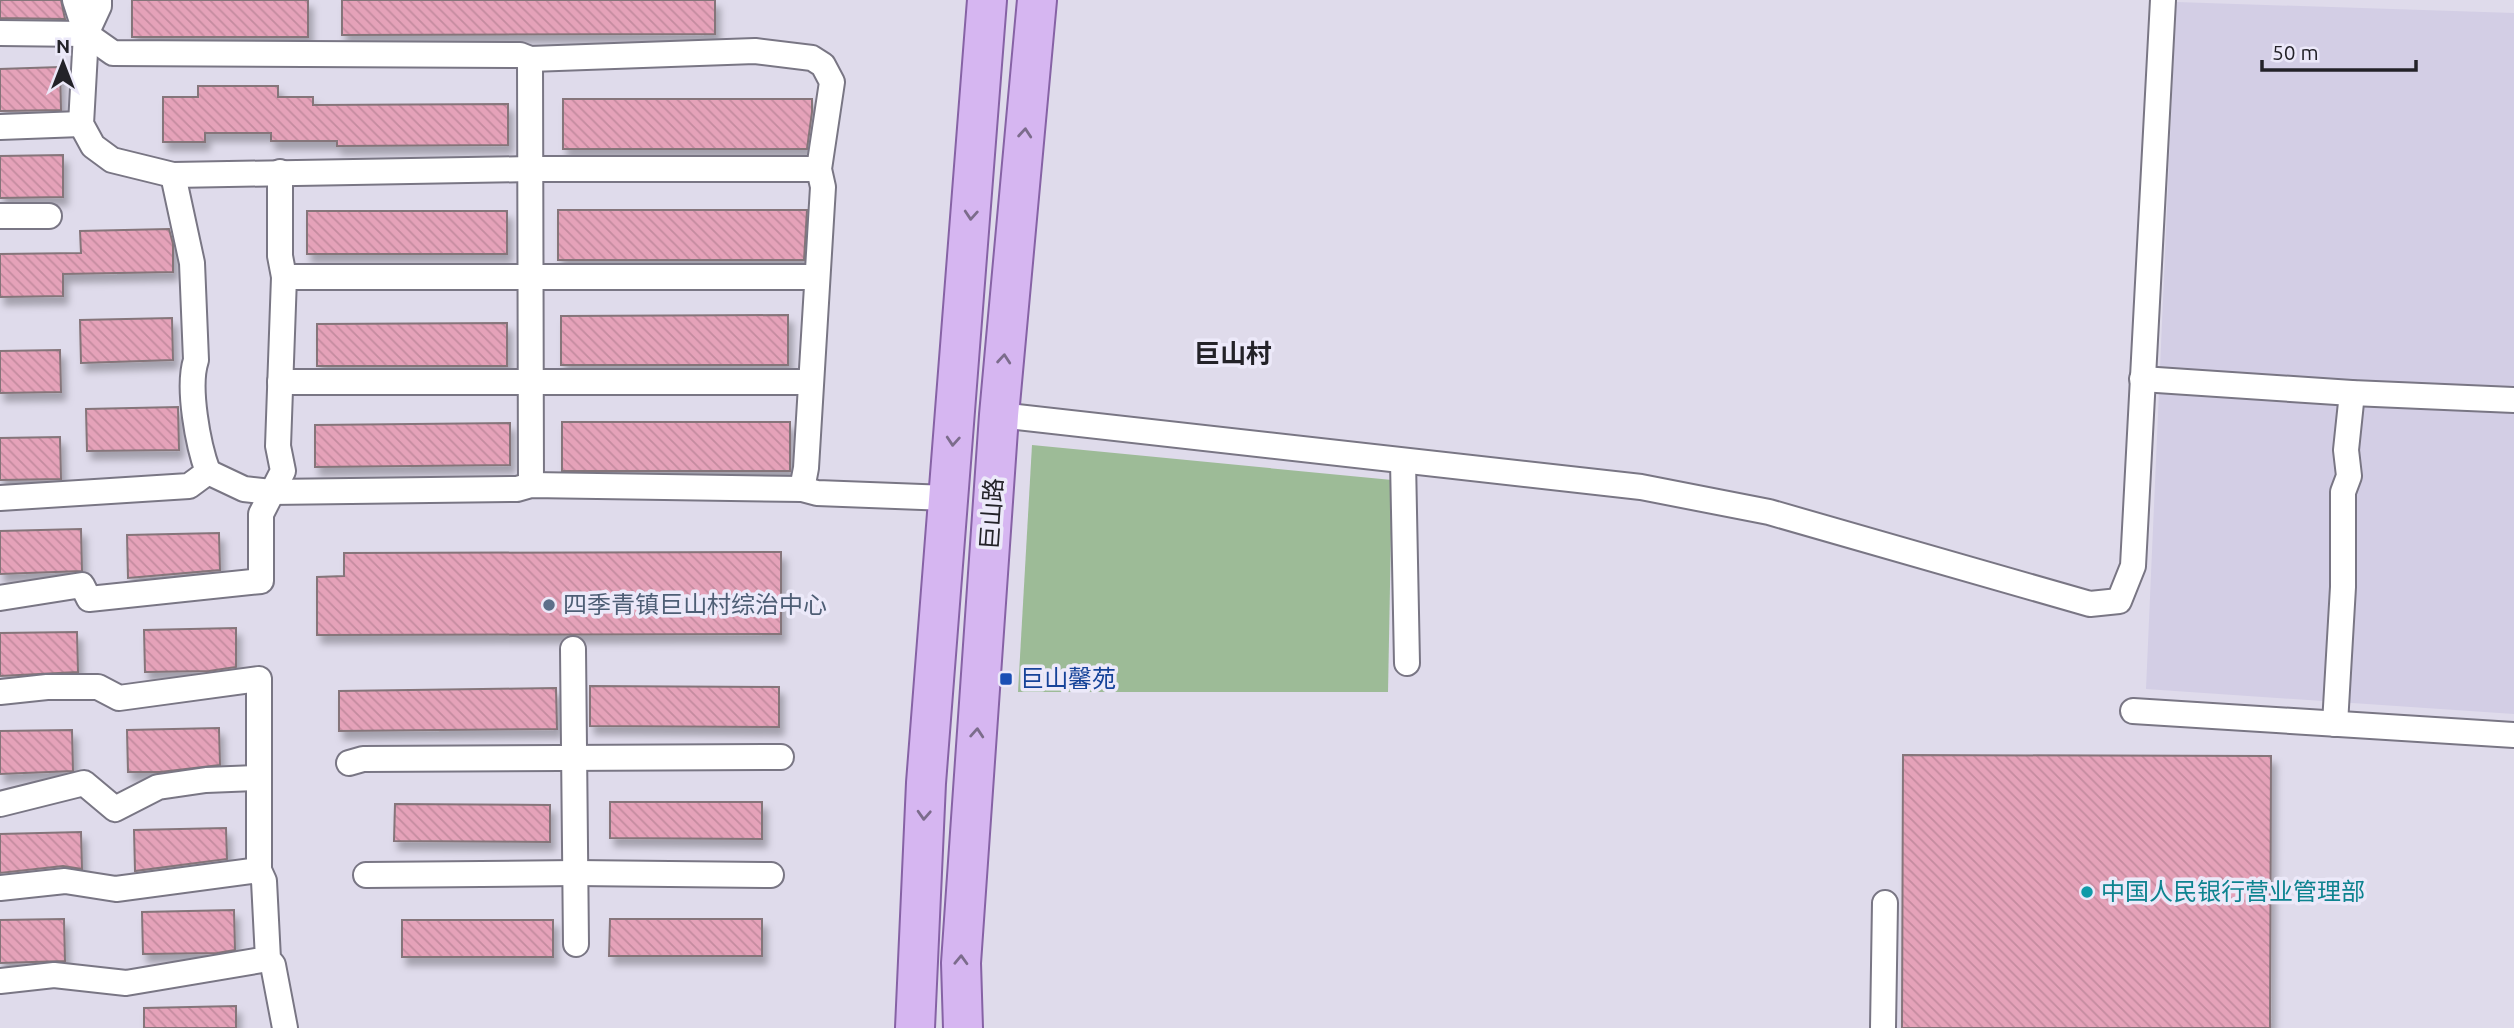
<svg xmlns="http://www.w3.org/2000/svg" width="2514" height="1028" viewBox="0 0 2514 1028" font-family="Ubuntu,'Noto Sans SC',sans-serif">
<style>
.built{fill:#d3cee5}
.green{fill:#9dbb97}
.building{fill:url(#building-back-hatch);stroke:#85757a;stroke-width:2;filter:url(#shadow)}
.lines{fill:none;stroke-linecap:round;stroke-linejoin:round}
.street-casing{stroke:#797684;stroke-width:28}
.primary-casing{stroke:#8662a5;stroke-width:42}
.street{stroke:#fff;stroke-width:24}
.primary{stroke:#d6b6f1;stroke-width:38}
.oneway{stroke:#7c6c8c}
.service-dot{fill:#5c6f8a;stroke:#ece9f9;stroke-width:2.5}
.transit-dot{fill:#1a4fb4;stroke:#ece9f9;stroke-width:2.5}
.culture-dot{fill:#0f9aa8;stroke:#ece9f9;stroke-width:2.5}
.labels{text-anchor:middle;stroke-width:7;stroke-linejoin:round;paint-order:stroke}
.street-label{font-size:24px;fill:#232228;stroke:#ece9f9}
.service-label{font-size:24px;fill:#4e5e75;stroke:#ece9f9;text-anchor:start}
.transit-label{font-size:24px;fill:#164399;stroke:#ece9f9;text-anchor:start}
.culture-label{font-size:24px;fill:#0d838f;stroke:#ece9f9;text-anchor:start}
.neighbourhood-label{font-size:26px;font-weight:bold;fill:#232228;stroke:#ece9f9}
</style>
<defs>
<pattern id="building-back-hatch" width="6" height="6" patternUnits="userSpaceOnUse" patternTransform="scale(1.75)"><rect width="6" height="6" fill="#e5a2b9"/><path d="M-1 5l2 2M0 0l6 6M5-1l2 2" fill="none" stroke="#c48b9f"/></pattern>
<filter id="shadow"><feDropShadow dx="4.5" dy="8" stdDeviation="3.5" flood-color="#0004"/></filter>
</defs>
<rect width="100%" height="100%" fill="#dfdbeb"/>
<polygon class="built" points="2176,2 2514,13 2514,714 2146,689"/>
<polygon class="green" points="1032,445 1392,480 1388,692 1018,692"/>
<g class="building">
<polygon points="0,0 61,0 65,19 0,18"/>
<rect x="132" y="0" width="176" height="37"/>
<polygon points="342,0 715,0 715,34 342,35"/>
<polygon points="60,67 61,110 0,111 0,69"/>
<polygon points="198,86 278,86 278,97 313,97 313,105 508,104 508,145 337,146 337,141 271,141 271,133 205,133 205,142 163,142 163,97 198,97"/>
<polygon points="563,99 812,99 812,112 807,149 563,149"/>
<polygon points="63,155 63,197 0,198 0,156"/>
<polygon points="558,210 807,210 804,260 558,260"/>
<rect x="307" y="211" width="200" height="43"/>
<polygon points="169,229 173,244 173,272 63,274 63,296 0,297 0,254 81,253 80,231"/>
<polygon points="788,315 788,365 561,365 561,316"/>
<polygon points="172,318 173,360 81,363 80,320"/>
<polygon points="507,323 507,366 317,366 317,324"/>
<polygon points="60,350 61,392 0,393 0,351"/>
<polygon points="178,407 179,450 87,451 86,409"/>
<rect x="562" y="422" width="228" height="49"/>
<polygon points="510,423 510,465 315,467 315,425"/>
<polygon points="60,437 61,479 0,480 0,438"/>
<polygon points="81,529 82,571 0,574 0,531"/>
<polygon points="219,533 220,570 128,578 127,535"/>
<polygon points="781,552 781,634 317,635 317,577 344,576 344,553"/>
<polygon points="236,628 236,667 209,671 145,672 144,630"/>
<polygon points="77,632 78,672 0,676 0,633"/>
<polygon points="590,686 779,687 779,727 590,726"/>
<polygon points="556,688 557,729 339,731 339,691"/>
<polygon points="219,728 220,765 160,772 128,772 127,730"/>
<polygon points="72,730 73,771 0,774 0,731"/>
<polygon points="1903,755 2271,756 2270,1028 1902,1028"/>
<polygon points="610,802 762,802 762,839 610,838"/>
<polygon points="395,804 550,805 550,842 394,841"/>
<polygon points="226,828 227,859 135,871 134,830"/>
<polygon points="81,832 82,869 63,866 0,873 0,834"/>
<polygon points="234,910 235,950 217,953 143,954 142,912"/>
<polygon points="64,919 65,961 0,963 0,920"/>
<polygon points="610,919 762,919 762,956 609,956"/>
<rect x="402" y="920" width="151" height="37"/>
<polygon points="236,1006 236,1028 144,1028 144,1008"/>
</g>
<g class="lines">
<g class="street-casing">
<g id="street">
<polyline points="75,0 86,34 113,53 520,55 530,59 755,51 812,58 823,65 832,82 819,169 823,187 806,468 802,489"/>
<polyline points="99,0 99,6 86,34 81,124 93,146 112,160 173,175 531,169 819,169"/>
<polyline points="0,33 86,34"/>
<polyline points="530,59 531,485"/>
<polyline points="0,127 81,124"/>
<polyline points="0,216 49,216"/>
<polyline points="284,277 817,277"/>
<polyline points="2142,379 2352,393 2514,400"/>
<polyline points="280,382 810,382"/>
<polyline points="999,415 1641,487 1769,512 2090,604 2119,601 2133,566 2163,0"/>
<polyline points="1403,461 1407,663"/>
<polyline points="208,472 244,489 271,492 517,489 531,485 802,489 817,493 948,498"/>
<path d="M0 498 189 486 208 472C198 445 187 387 196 360L192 263 173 175"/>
<polyline points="0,598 82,585 89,599 261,581 261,514 283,471 278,446 284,277 280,256 280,172"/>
<polyline points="573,649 576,944"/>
<polyline points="0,692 47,687 98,687 119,698 259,679 259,870 264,881 268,959 273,965 285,1028"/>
<polyline points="2133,711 2514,735"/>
<polyline points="2335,724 2343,587 2343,492 2349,476 2346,450 2352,393"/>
<polyline points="349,763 363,759 781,757"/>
<polyline points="0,804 84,783 115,809 158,787 206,780 259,778"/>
<polyline points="366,875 576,873 771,875"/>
<polyline points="0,888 65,881 116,889 259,870"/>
<polyline points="0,981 54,975 126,983 268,959"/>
<polyline points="1883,1028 1885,903"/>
</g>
</g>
<g class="primary-casing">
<g id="primary">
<polyline points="915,1028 926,783 987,0"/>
<polyline points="963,1028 961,963 999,415 1037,0"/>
</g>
</g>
<use href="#street" class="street"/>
<use href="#primary" class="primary"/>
</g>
<defs><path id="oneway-chevron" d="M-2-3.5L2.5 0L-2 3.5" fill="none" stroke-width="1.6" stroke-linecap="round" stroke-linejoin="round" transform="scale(1.75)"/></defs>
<g class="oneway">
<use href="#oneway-chevron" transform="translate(1025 133) rotate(-85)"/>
<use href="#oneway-chevron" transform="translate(971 215) rotate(94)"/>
<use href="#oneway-chevron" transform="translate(1004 359) rotate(-85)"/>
<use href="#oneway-chevron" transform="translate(953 441) rotate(94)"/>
<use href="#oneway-chevron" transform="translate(977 733) rotate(-86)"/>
<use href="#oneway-chevron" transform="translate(924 815) rotate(93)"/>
<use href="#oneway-chevron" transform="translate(961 960) rotate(-88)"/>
</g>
<circle class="service-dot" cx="549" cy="605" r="7"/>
<rect class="transit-dot" x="999" y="672" width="14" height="14" rx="3.5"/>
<circle class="culture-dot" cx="2087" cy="892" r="7"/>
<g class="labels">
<g class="street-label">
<text transform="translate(992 514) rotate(-86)" y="8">巨山路</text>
</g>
<g class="service-label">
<text x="563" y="613">四季青镇巨山村综治中心</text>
</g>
<g class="transit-label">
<text x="1020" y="687">巨山馨苑</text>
</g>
<g class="culture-label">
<text x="2101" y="900">中国人民银行营业管理部</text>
</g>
<g class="neighbourhood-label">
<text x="1233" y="363">巨山村</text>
</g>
</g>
<g transform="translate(63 63)" stroke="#ece9f9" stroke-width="5" paint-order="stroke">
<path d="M0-5L12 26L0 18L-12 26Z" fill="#232228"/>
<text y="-10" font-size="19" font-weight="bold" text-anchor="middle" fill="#232228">N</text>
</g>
<path d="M2262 60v10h154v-10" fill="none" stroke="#232228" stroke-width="3.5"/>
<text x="2272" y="60" font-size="21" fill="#232228" stroke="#ece9f9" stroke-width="5" paint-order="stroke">50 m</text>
</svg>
